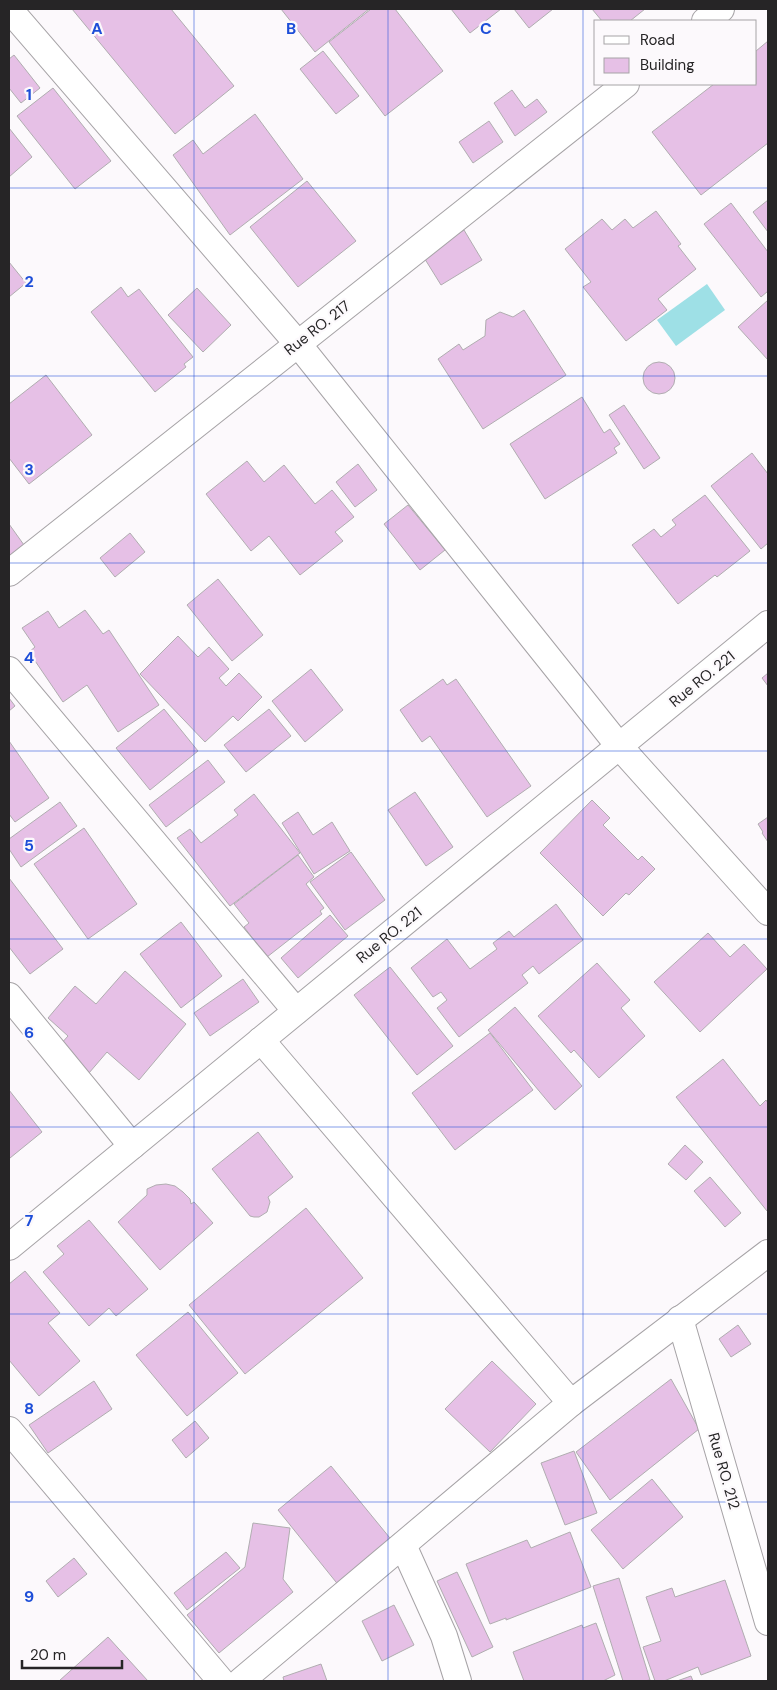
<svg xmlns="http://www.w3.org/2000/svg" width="777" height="1690" viewBox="0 0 777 1690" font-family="'DM Sans',sans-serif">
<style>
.water{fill:#9ee0e6}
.building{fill:#e6c0e6;stroke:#b0adb0}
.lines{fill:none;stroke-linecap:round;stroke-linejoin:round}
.minor-casing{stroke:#a6a3a6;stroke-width:28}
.minor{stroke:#fff;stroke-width:26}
.grid{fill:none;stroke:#1d4ed8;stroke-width:1;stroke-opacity:0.55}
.labels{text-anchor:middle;stroke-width:4.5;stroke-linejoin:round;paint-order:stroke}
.street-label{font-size:15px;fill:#262526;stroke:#fcf9fc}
.grid-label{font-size:16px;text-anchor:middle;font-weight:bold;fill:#1d4ed8;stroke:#fcf9fc;stroke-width:4.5;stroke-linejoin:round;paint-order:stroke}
</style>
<rect width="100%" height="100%" fill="#fcf9fc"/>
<polygon class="water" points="707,284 725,310 676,346 657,320"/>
<g class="building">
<polygon points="72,9 171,9 234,86 175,134"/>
<polygon points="281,9 369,9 315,52"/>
<polygon points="371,9 395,9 443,71 385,116 329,42"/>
<polygon points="451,9 501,9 470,33"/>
<polygon points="514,9 553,9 529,28"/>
<polygon points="592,9 645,9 630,21 602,21"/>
<polygon points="768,41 768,143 701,195 652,132 714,84 756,84 756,51"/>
<polygon points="323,51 359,96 336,114 300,69"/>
<polygon points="14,55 40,88 21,103 9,88 9,59"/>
<polygon points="53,88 111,161 75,189 17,116"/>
<polygon points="512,90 525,108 537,99 547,112 515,136 494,103"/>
<polygon points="255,114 303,179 230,235 173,155 193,140 203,154"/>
<polygon points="489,121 503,142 473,163 459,142"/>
<polygon points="9,128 32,157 9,177"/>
<polygon points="307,181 356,241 298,287 250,227"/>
<polygon points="768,200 768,232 753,212"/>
<polygon points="731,203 768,252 768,291 761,297 704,224"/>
<polygon points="656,211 681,244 678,246 696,269 658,299 667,310 626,341 583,287 591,282 565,249 602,219 612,230 625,219 633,228"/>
<polygon points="464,230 482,260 441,285 423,256"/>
<polygon points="9,262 26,283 9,297"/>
<polygon points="121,287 128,297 139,289 193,357 184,364 186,367 155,392 91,312"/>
<polygon points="197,288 231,325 203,352 168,315"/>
<polygon points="768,300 768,360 738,327"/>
<polygon points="524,310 566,375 483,429 438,359 459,344 463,350 485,336 486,320 500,312 513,317"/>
<circle cx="659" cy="378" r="16"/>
<polygon points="46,375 92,435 29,484 9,458 9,404"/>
<polygon points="582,397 604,433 610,429 620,444 614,448 617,453 545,499 510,444"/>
<polygon points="624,405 660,458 644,469 609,415"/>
<polygon points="752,453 768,474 768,543 761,549 711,486"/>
<polygon points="247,461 264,482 284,465 315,504 332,490 354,517 335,532 343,541 300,575 269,536 251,551 206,494"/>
<polygon points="358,464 377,490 355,507 336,482"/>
<polygon points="705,495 750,551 717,577 715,575 678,604 632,545 654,529 661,537 676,525 672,520"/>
<polygon points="408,505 445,550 420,570 384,524"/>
<polygon points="9,524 24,545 9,557"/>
<polygon points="130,533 145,552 115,577 100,558"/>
<polygon points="218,579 263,635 232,661 187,605"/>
<polygon points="85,610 103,634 109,630 159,705 118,732 87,685 63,702 29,652 35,647 22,628 48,611 59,628"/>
<polygon points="178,636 198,657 209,647 229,669 219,678 226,686 239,673 262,697 238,721 233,716 205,742 140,674"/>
<polygon points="311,669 343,710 305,742 272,701"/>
<polygon points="768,673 768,686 762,678"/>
<polygon points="443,679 447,685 456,679 531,786 487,817 430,736 422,742 400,710"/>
<polygon points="9,698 15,706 9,711"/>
<polygon points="164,709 198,751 150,790 116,748"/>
<polygon points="269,709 291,736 246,772 224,745"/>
<polygon points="9,741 49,798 15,822 9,814"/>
<polygon points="208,760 225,782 166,827 149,805"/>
<polygon points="415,792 453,847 426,866 388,810"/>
<polygon points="254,794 300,853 230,906 177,838 190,829 201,843 238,815 234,810"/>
<polygon points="592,800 610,818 603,825 638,860 642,856 655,869 629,895 626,893 603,916 540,853"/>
<polygon points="60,802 77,826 21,867 9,849 9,839"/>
<polygon points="298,812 313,835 332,822 350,851 314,874 282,823"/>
<polygon points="768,817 768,842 762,833 763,832 758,824"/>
<polygon points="84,828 137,904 88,939 34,864"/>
<polygon points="351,852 385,900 345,930 310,882"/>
<polygon points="298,855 314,877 306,884 324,908 320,911 322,914 267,957 244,927 249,923 234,904"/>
<polygon points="9,878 63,949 30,974 9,947"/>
<polygon points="556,904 583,940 539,974 533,966 522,975 528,983 459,1037 437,1008 447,1000 441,992 433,997 411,968 447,939 470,969 497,949 493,943 509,931 514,937"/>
<polygon points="330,915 348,936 298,978 281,958"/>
<polygon points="181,922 222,976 181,1008 140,954"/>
<polygon points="708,933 730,957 744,944 767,969 700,1032 654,982"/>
<polygon points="597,963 630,1000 621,1008 645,1036 599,1078 574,1050 571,1053 538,1016"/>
<polygon points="390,967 453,1046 417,1075 354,995"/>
<polygon points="125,971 186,1024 139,1080 107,1052 89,1073 59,1046 68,1036 48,1018 75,986 96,1004"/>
<polygon points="243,979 259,1002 210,1036 194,1013"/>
<polygon points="515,1007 582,1086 555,1110 488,1030"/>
<polygon points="490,1033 533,1090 455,1150 412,1093"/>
<polygon points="723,1059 760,1106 766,1100 768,1103 768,1210 767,1211 676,1097"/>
<polygon points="9,1090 42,1132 10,1158 9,1157"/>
<polygon points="258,1132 293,1177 268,1197 270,1202 267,1212 259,1217 254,1217 250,1216 212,1169"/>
<polygon points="685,1145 703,1162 686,1180 668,1164"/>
<polygon points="710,1177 741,1213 725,1227 694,1191"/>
<polygon points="166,1184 175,1186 183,1192 190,1199 191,1204 194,1202 213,1223 160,1270 118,1222 147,1195 147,1189 156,1185"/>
<polygon points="306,1208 363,1278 245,1374 189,1305"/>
<polygon points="89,1220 148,1289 116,1316 109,1308 89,1326 43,1272 64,1254 57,1246"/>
<polygon points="25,1271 60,1313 48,1323 80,1361 39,1396 9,1360 9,1284"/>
<polygon points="188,1312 238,1373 187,1416 136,1355"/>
<polygon points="738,1325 751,1344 731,1357 719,1339"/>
<polygon points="492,1361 536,1404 490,1452 445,1409"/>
<polygon points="671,1379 699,1429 610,1500 576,1452"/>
<polygon points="94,1381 112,1409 48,1453 29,1425"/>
<polygon points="195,1421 209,1438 186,1458 172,1440"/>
<polygon points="574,1451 597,1513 565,1525 541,1463"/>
<polygon points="331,1466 394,1543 340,1587 278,1510"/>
<polygon points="652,1479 683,1517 623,1569 591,1530"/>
<polygon points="253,1523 290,1528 283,1579 293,1592 219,1653 187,1615 245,1567"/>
<polygon points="570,1532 591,1587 506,1620 506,1618 490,1624 466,1564 527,1540 531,1548"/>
<polygon points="226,1552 240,1568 187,1610 174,1593"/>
<polygon points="74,1558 87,1574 58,1597 46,1581"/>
<polygon points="457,1572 493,1647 472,1657 437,1581"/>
<polygon points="619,1578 650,1680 644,1681 623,1681 593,1586"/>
<polygon points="725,1580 751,1656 701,1675 698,1667 664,1681 655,1681 643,1647 661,1641 646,1597 672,1588 675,1597"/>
<polygon points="394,1605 414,1645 382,1661 362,1621"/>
<polygon points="596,1623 615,1675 603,1681 524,1681 513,1652 582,1625 583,1628"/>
<polygon points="108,1637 148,1681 59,1681"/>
<polygon points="321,1664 327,1681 284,1681 283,1677"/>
<polygon points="691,1676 693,1681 677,1681"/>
</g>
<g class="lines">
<g class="minor-casing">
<g id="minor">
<polyline points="9,9 298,344 619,746 768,912"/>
<polyline points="705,21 721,9"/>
<polyline points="9,573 626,84"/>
<polyline points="9,670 296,1011"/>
<polyline points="9,996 132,1146"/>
<polyline points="261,1040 571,1403"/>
<polyline points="9,1247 768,624"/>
<polyline points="680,1319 768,1622"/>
<polyline points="9,1430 221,1681"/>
<polyline points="403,1545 444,1636 458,1681"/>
<polyline points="241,1681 571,1403 768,1253"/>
</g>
</g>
<use href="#minor" class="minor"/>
</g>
<path class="grid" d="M194 9V1681M388 9V1681M583 9V1681M9 188H768M9 376H768M9 563H768M9 751H768M9 939H768M9 1127H768M9 1314H768M9 1502H768"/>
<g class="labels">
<g class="street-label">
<text transform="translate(317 328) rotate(-38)" y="5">Rue RO. 217</text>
<text transform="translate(702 679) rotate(-39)" y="5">Rue RO. 221</text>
<text transform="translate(389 935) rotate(-39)" y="5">Rue RO. 221</text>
<text transform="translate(724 1471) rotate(74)" y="5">Rue RO. 212</text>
</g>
</g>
<g class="grid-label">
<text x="97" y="34">A</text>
<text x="291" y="34">B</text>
<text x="486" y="34">C</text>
<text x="29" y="100">1</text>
<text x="29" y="287">2</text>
<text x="29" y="475">3</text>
<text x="29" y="663">4</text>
<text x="29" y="851">5</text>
<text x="29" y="1038">6</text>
<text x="29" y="1226">7</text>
<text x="29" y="1414">8</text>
<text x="29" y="1602">9</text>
</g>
<rect width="777" height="1690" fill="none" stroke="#262526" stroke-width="20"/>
<rect x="594" y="20" width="162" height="65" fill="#fcf9fc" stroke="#a6a4a6"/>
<rect x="604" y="36" width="25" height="8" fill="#ffffff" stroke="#a6a4a6"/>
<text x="640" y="45" font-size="15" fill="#262526">Road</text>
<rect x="604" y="58" width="25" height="15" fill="#e6c0e6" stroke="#a6a4a6"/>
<text x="640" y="70" font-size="15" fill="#262526">Building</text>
<path d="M22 1660v8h100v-8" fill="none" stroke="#262526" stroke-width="2.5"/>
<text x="30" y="1660" font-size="15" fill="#262526" stroke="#fcf9fc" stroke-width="4" paint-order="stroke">20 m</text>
</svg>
